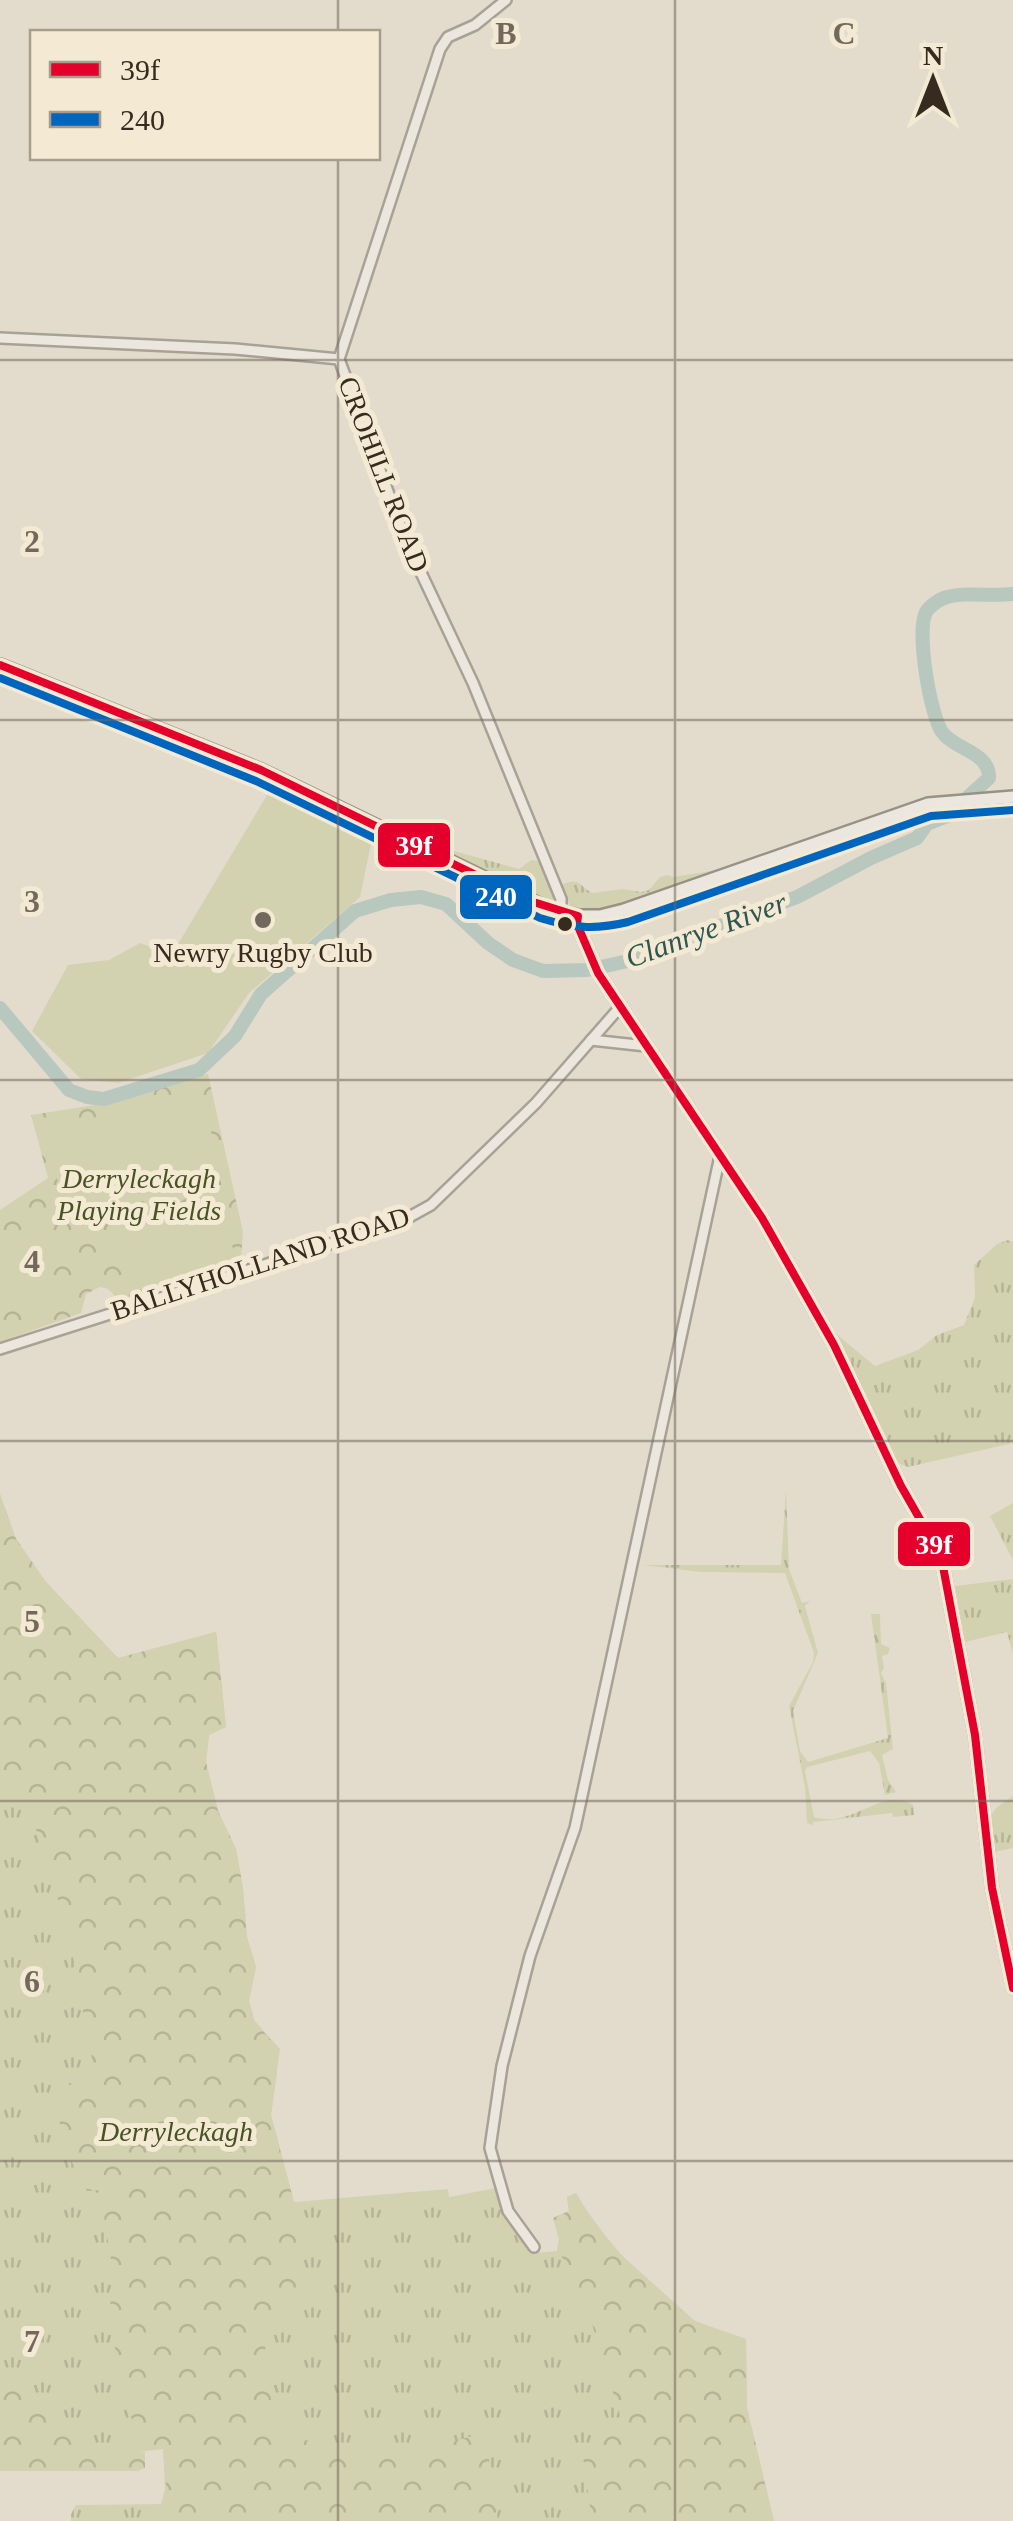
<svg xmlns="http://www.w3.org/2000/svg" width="1013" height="2521" viewBox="0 0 1013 2521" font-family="'Times New Roman',serif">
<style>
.grass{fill:url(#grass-tufts)}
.park{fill:url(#park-crowns)}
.pitch{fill:#d2d2b0}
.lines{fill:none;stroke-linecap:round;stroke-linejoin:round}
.river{stroke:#b8c8be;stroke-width:14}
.minor-casing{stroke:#a8a196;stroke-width:14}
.tertiary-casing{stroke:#a8a196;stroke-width:15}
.secondary-casing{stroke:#989186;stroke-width:16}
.minor{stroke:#ece7de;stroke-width:9}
.tertiary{stroke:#ece7de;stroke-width:10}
.secondary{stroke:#ece7de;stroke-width:11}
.bus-1-casing{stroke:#f4ead4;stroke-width:15}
.bus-2-casing{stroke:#f4ead4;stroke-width:15}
.bus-1{stroke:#e4002b;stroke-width:8}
.bus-2{stroke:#0065bd;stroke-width:8}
.grid{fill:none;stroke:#73685c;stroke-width:2.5;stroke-opacity:0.55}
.poi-dot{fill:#73685c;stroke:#f4ead4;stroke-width:4}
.bus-dot{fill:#372a1f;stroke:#f4ead4;stroke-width:4}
.labels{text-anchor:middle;stroke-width:10;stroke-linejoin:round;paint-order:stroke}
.street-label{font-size:28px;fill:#372a1f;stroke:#f4ead4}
.poi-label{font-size:28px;fill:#372a1f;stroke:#f4ead4}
.park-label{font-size:28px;font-style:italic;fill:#485226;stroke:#f4ead4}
.water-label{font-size:30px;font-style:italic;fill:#2f5653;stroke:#f4ead4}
.grid-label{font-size:32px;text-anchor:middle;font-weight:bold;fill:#73685c;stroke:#f4ead4;stroke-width:10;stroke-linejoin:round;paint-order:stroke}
.line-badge{stroke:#f4ead4;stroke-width:4}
.badge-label{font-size:28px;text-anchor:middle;font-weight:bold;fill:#fff}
</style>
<defs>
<pattern id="grass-tufts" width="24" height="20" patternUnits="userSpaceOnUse" patternTransform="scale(2.5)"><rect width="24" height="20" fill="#d2d2b0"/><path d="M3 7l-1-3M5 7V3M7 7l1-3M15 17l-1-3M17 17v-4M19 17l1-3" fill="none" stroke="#b5b497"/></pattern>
<pattern id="park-crowns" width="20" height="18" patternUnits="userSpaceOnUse" patternTransform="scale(2.5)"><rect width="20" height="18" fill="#d2d2b0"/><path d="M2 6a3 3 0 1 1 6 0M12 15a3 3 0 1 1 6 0" fill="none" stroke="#b5b497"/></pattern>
</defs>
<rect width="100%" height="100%" fill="#e3dccd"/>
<g class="grass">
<polygon points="412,834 451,850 519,869 531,860 538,861 552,888 554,903 547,903 410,836"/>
<path d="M711 871 713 874C679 885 604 922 571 907L558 886C582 876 577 885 592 893L623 889 641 892 649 890 660 877 668 875 673 877Z"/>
<polygon points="1007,1240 1013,1242 1013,1443 908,1467 894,1461 835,1333 875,1366 918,1350 937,1335 964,1325 975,1297 974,1265 997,1244"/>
<path d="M786 1489 789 1569 802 1603 810 1601 805 1606 818 1653 793 1711 800 1751 808 1762 888 1738 871 1614H880L881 1644 890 1648 888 1654 882 1656 884 1668 881 1673 886 1683 893 1749 882 1755 888 1780 896 1792 885 1795 879 1763 870 1751 807 1767 805 1771 814 1817C854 1829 882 1785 913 1805L914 1815 893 1817 892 1813 813 1822V1825L807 1823 805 1787 789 1706 813 1662 814 1653 785 1573 701 1572 643 1565H781Z"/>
<polygon points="0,1494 16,1539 46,1582 118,1658 216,1632 226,1727 209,1735 206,1762 218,1811 236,1849 243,1888 247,1937 256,1967 249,2001 254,2020 280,2049 271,2115 294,2202 448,2189 449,2197 496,2188 500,2190 510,2220 534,2253 557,2251 559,2239 553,2218 569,2211 567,2197 576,2193 593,2224 618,2252 695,2321 746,2339 747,2408 774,2521 71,2521 71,2514 76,2505 161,2504 165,2489 163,2449 130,2453 104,2450 97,2471 55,2470 47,2409 7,2369 0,2366"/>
<polygon points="1013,1503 1013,1560 990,1516"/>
<polygon points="1013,1579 1013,1654 1007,1632 965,1642 955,1586"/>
<path d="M1013 1796V1848L995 1852 992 1850C988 1819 985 1813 1013 1796Z"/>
</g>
<g class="park">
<polygon points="208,1074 243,1232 241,1261 119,1300 108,1289 100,1287 86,1294 81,1313 0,1342 0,1210 48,1178 31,1115 101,1104"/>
<polygon points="0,1494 16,1539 46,1582 118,1658 216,1632 226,1727 209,1735 206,1762 218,1811 236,1849 243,1888 247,1937 256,1967 249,2001 254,2020 272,2042 277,2072 271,2115 294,2202 302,2255 300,2276 288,2313 262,2317 274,2428 330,2449 401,2457 485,2432 498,2521 169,2521 163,2449 139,2450 108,2319 114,2279 100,2190 87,2191 61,2141 57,2087 95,2076 69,1935 24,1790 0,1798"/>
<path d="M576 2193C600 2235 653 2294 694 2320 708 2330 730 2333 746 2339L747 2408 774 2521H592L582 2450 624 2428 584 2298H571L565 2261 557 2251 559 2239 553 2218 569 2211 567 2197Z"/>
<polygon points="0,2366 7,2369 47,2409 103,2450 145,2452 145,2468 138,2471 0,2471"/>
</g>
<g class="pitch">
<polygon points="273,785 316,809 374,830 360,897 249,993 208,1053 118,1083 81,1079 32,1031 68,965 109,960 140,943 172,954"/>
<polygon points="200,1090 223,1178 69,1222 44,1131"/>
<polygon points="218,1193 236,1260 130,1288 112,1222"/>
<polygon points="39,1226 59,1297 0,1314 0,1238"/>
</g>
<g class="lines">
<path class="river" d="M0 1008 69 1090 87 1097 104 1099 199 1070 235 1036 261 994 355 911 391 900 421 897 446 904 488 943 513 960 543 971 587 970 628 961 797 897 871 858 917 838 927 824 947 816 989 778C990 752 955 750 942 732 930 714 916 631 926 612 929 607 938 600 944 598 964 591 991 597 1013 594"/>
<g class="minor-casing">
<g id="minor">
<polyline points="506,0 475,25 448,37 440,49 339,359 407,543 473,683 561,899 561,912"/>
<polyline points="0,338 235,349 339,359"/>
<polyline points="591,1040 646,1046"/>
<polyline points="0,1349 402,1221 431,1205 536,1103 620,1007"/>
<polyline points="534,2247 508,2211 490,2148 502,2066 530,1956 575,1828 720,1156"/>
</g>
</g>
<g class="tertiary-casing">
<polyline id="tertiary" points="578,916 577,924 598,973 762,1218 834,1345 901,1486 941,1556 975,1735 992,1888 1013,1988"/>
</g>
<g class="secondary-casing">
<polyline id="secondary" points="0,665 261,770 545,907 578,916 600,916 624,910 928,804 1013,797"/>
</g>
<use href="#minor" class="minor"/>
<use href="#tertiary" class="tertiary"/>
<use href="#secondary" class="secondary"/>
<g class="bus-1-casing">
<polyline id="bus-1" points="0,665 261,770 527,900 578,916 577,924 598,973 762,1218 834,1345 901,1486 941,1556 975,1735 992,1888 1013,1988"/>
</g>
<g class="bus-2-casing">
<path id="bus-2" d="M0 678 256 781 540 918C572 928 595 930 628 922L931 816 1013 810"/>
</g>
<use href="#bus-1" class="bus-1"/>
<use href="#bus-2" class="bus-2"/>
</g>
<path class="grid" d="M338 0V32M675 0V2521M338 158V2521M0 360H1013M0 720H1013M0 1080H1013M0 1441H1013M0 1801H1013M0 2161H1013"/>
<circle class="poi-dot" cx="263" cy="920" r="10"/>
<circle class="bus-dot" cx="565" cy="924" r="9"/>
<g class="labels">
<g class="street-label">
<text transform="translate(384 474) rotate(69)" y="10">CROHILL ROAD</text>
<text transform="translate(260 1263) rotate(-18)" y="10">BALLYHOLLAND ROAD</text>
</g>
<g class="poi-label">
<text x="263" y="962">Newry Rugby Club</text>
</g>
<g class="park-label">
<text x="139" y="1188">Derryleckagh<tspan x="139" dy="32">Playing Fields</tspan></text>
<text x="176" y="2141">Derryleckagh</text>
</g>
<g class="water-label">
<text transform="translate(706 930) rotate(-20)" y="10">Clanrye River</text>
</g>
</g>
<g class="grid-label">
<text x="506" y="44">B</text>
<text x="844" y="44">C</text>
<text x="32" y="552">2</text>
<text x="32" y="912">3</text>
<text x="32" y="1272">4</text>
<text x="32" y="1632">5</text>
<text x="32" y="1992">6</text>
<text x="32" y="2352">7</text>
</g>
<g class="line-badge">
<rect x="376" y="821" width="76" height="48" rx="10" fill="#e4002b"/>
<rect x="458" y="873" width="76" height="48" rx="10" fill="#0065bd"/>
<rect x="896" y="1520" width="76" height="48" rx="10" fill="#e4002b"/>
</g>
<g class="badge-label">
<text x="414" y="855">39f</text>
<text x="496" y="906">240</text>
<text x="934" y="1554">39f</text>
</g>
<rect x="30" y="30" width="350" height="130" fill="#f4ead4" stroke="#a89d8c" stroke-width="2.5"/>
<rect x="50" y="62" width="50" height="15" fill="#e4002b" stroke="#a89d8c" stroke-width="2.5"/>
<text x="120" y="80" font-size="30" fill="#372a1f">39f</text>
<rect x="50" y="112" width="50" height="15" fill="#0065bd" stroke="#a89d8c" stroke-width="2.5"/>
<text x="120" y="130" font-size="30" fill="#372a1f">240</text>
<g transform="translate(933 80)" stroke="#f4ead4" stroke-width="8" paint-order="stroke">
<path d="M0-8L18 38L0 25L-18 38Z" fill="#372a1f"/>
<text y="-15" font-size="28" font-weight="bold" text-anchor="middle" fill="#372a1f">N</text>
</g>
</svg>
